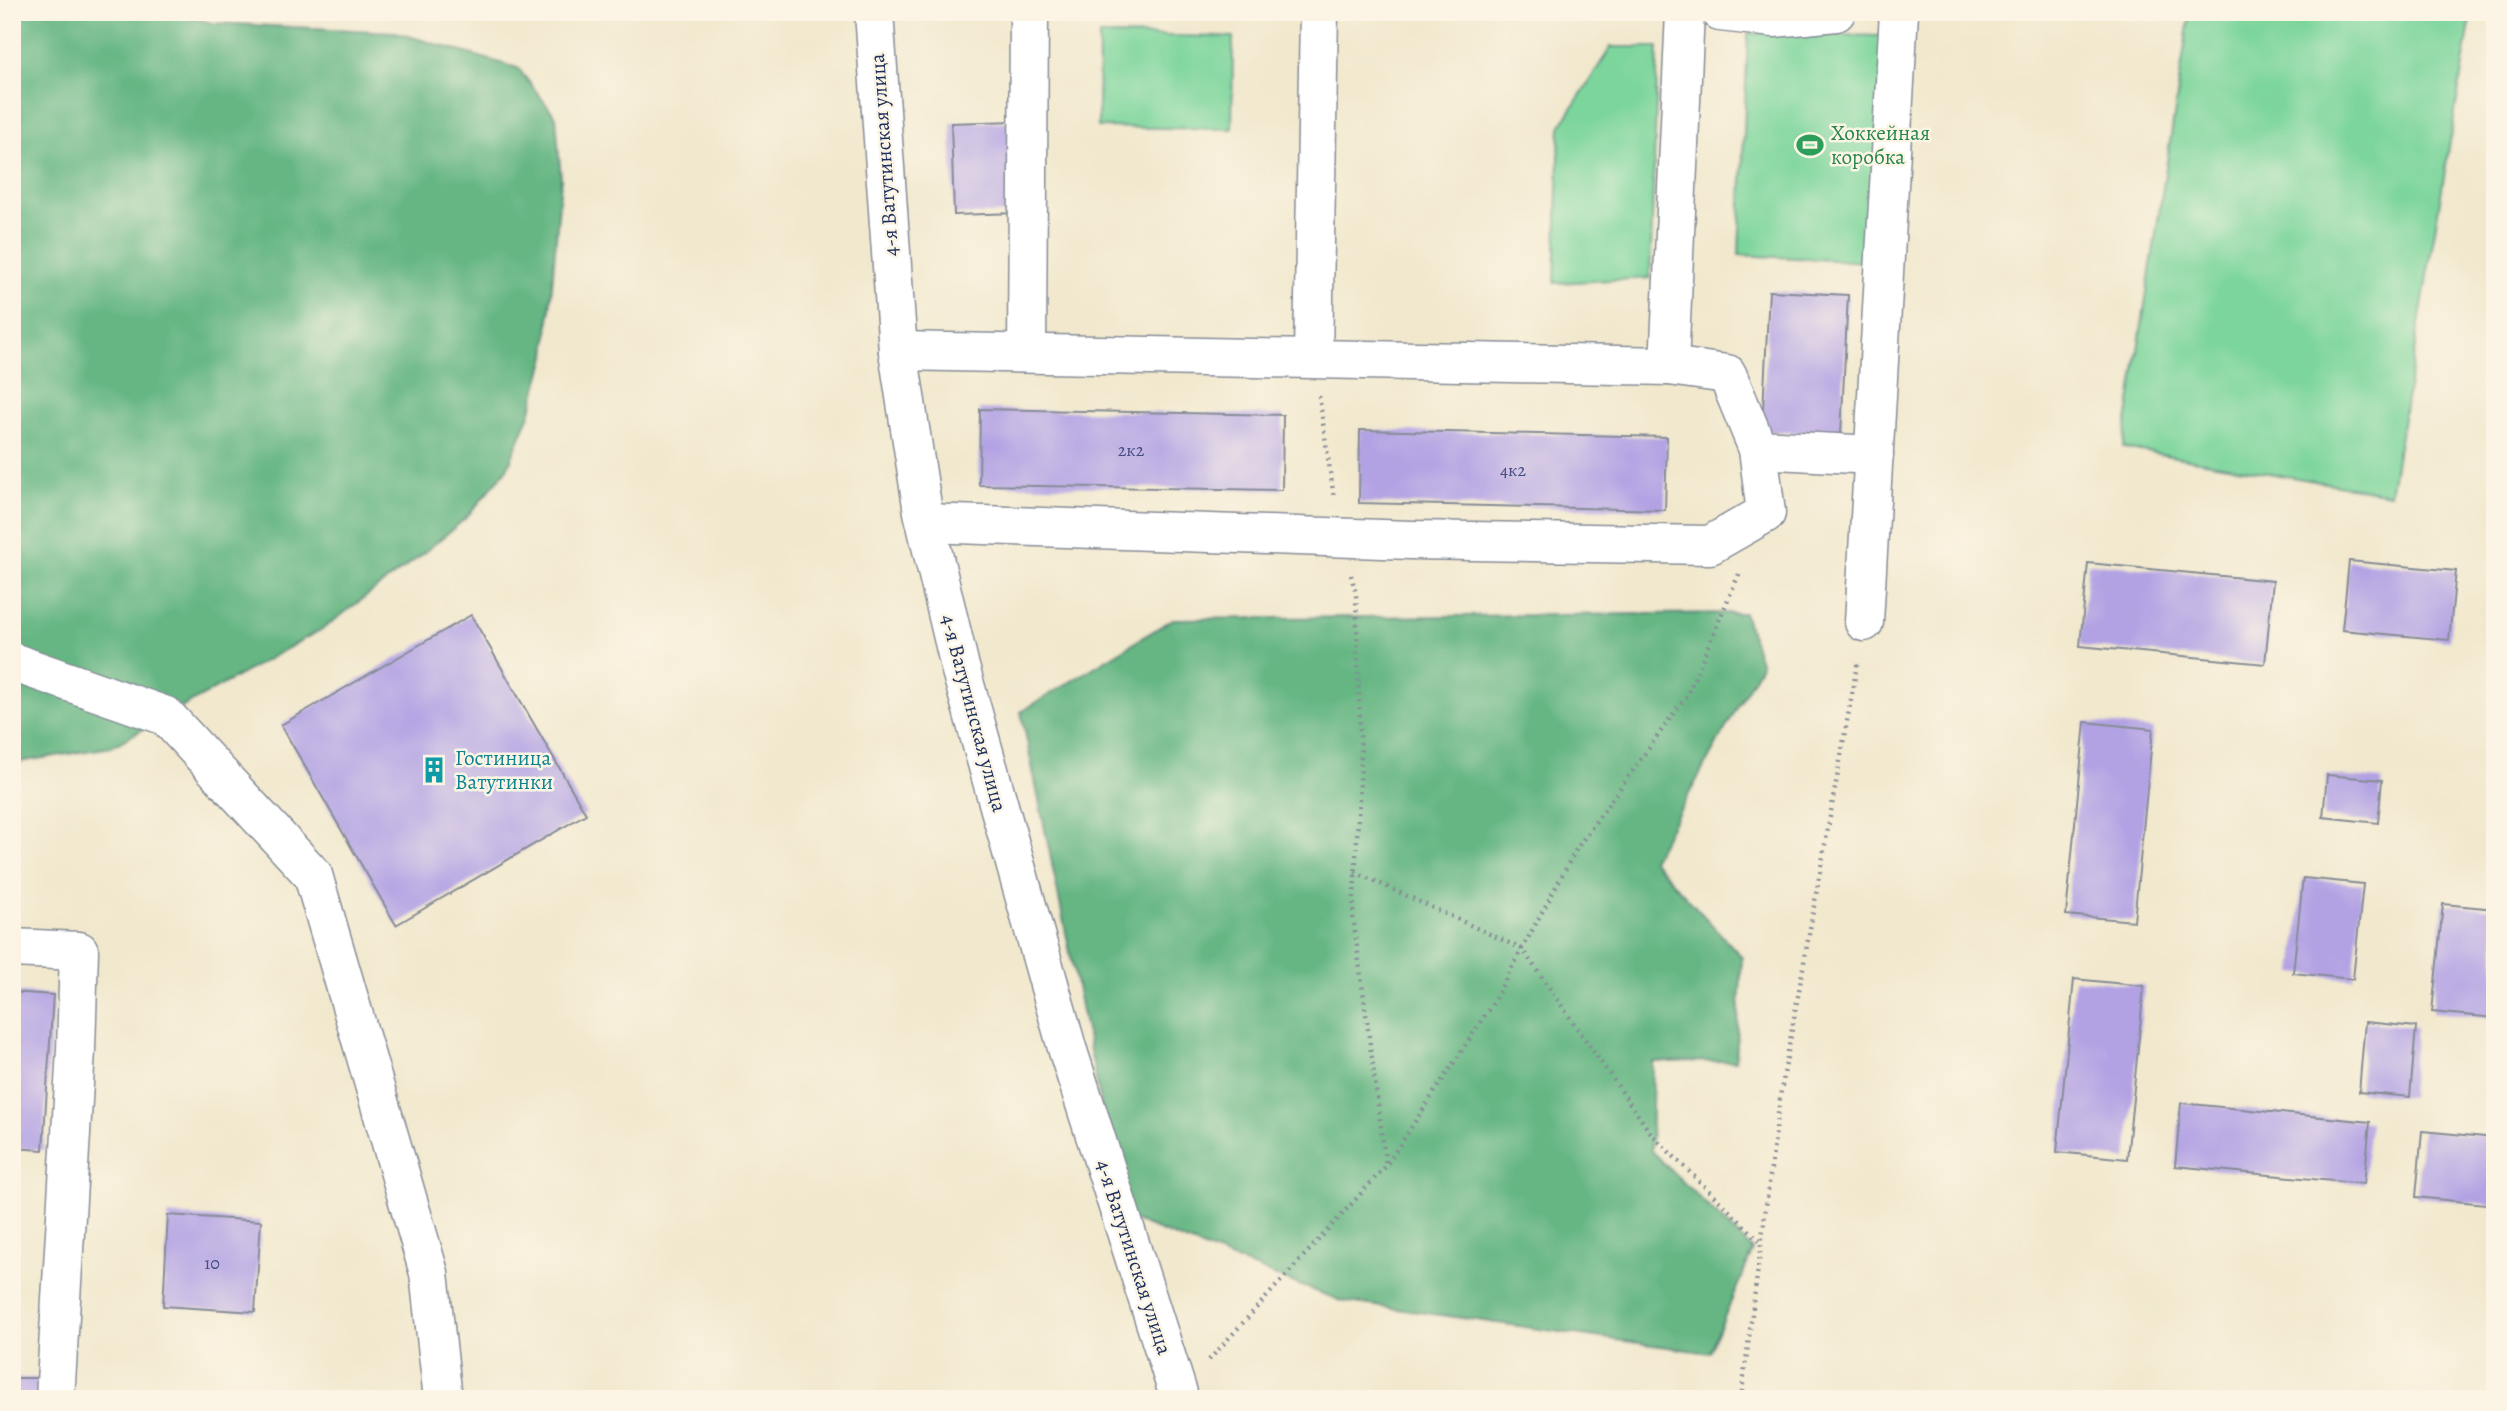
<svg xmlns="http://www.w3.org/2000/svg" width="2507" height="1411" viewBox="0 0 2507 1411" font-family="Alegreya,serif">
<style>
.green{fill:#7cd59b;stroke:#4c827c;stroke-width:2}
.forest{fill:#65b683;stroke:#407270;stroke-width:2}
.building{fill:#b2a2e4}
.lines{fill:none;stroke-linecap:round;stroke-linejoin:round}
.minor-casing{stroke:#868c96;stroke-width:41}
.path{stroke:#868c96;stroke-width:4.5;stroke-dasharray:2 5;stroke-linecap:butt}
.minor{stroke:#fff;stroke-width:38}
.labels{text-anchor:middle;stroke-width:5;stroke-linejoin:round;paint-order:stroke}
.number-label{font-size:18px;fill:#414c80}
.leisure-label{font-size:21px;fill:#27864d;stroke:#fcf5e5;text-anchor:start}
.street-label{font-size:21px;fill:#1b2f5e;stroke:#fcf5e5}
.culture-label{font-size:21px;fill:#0d838f;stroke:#fcf5e5;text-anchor:start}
</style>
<rect width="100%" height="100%" fill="#fcf5e5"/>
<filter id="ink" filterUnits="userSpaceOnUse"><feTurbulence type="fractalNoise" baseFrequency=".0143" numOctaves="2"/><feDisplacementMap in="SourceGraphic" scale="14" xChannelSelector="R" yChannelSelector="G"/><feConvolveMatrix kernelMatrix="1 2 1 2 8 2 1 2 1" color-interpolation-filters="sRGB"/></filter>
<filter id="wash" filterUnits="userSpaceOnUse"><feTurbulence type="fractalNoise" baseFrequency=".00686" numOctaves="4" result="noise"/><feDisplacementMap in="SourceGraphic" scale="28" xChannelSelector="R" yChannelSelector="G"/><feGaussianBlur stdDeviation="1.57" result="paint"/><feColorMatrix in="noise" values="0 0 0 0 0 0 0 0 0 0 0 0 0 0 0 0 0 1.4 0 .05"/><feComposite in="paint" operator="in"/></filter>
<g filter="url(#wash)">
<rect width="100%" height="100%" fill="#f1e8cd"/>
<g class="green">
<polygon points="2190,12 2472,12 2390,494 2123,448"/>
<polygon points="1748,33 1883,36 1869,262 1739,255"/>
<polygon points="1099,35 1233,37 1232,129 1098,127"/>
<polygon points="1611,47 1658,47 1650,278 1555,283 1560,127"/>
</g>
<g class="forest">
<polygon points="12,12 172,12 212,23 395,32 518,68 556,117 561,179 546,356 530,414 507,469 467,517 420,556 324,628 111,747 12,763"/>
<polygon points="1744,613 1761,665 1652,860 1742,957 1736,1061 1653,1062 1651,1151 1753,1250 1709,1353 1341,1301 1124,1217 1021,712 1173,619"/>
</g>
<g id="blocks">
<g class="building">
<polygon points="1016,121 1018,213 954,215 951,123"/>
<polygon points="1769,291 1848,295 1841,435 1762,431"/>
<polygon points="980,409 1283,415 1282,490 979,485"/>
<polygon points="1360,430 1667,437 1665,510 1359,503"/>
<polygon points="2349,561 2456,571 2449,640 2342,630"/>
<polygon points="2088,563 2273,581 2265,664 2080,646"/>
<polygon points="471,615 586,814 396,925 281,725"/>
<polygon points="2085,722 2153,729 2134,921 2066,915"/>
<polygon points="2327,775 2382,780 2378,823 2323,817"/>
<polygon points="2303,878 2363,884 2353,979 2293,973"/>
<polygon points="2443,904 2495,909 2495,1018 2432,1012"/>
<polygon points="2074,979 2144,986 2127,1159 2057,1152"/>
<polygon points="12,992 53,995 43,1150 12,1148"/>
<polygon points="2365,1022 2416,1027 2410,1097 2359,1092"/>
<polygon points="2181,1103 2370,1122 2364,1184 2175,1166"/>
<polygon points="2422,1131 2495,1138 2495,1205 2416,1197"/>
<polygon points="168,1215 261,1221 255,1312 163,1306"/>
<rect x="12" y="1378" width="27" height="21"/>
</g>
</g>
</g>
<g filter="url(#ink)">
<use href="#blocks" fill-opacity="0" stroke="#868c96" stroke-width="2"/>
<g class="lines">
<g class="minor-casing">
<g id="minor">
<polyline points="874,12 898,351 923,512 960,667 1067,1048 1178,1393"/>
<polyline points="1720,12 1774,18 1836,12"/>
<polyline points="898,351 1669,366 1727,374 1758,449 1874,455"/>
<polyline points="1027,353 1029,12"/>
<polyline points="1313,357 1319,12"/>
<polyline points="1669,366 1685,12"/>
<polyline points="926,523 1411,540 1710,545 1766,513 1758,449"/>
<polyline points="1864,622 1899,12"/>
<polyline points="12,662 166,716 313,875 429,1273 443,1399"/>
<polyline points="12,948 79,951 76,1050 55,1399"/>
</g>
</g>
<g class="path">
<polyline points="1319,396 1334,498"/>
<polyline points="1351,575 1356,594 1361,763 1353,916 1386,1165"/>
<polyline points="1355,872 1522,949 1652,1135 1761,1242"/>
<polyline points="1209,1360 1386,1166 1491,1006 1577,848 1687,695 1739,574"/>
<polyline points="1741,1399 1781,1091 1858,660"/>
</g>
<use href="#minor" class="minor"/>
</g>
</g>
<defs>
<g id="stadium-bare" transform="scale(2.1)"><path d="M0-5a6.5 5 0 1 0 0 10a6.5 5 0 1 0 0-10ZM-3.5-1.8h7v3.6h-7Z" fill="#2e9e5b" stroke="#fcf5e5" stroke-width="2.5" paint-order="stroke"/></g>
<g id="building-bare" transform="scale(2.1)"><path d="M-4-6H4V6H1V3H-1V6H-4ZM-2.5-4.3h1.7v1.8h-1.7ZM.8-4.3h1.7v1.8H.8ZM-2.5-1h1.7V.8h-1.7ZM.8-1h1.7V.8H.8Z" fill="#0f9aa8" stroke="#fcf5e5" stroke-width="2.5" paint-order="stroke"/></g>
</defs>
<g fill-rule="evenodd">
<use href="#stadium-bare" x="1810" y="145"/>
<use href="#building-bare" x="434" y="770"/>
</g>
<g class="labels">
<g class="number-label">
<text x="1131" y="456">2к2</text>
<text x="1513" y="476">4к2</text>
<text x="212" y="1269">10</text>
</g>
<g class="leisure-label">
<text x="1831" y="140">Хоккейная<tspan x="1831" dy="24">коробка</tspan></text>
</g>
<g class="street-label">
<text transform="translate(884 155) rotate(-94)" y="7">4-я Ватутинская улица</text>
<text transform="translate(974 713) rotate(75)" y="7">4-я Ватутинская улица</text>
<text transform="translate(1134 1257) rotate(72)" y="7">4-я Ватутинская улица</text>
</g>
<g class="culture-label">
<text x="455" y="765">Гостиница<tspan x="455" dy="24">Ватутинки</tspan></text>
</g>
</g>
<rect width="2507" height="1411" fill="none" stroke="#fcf5e5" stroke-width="42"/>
</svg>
